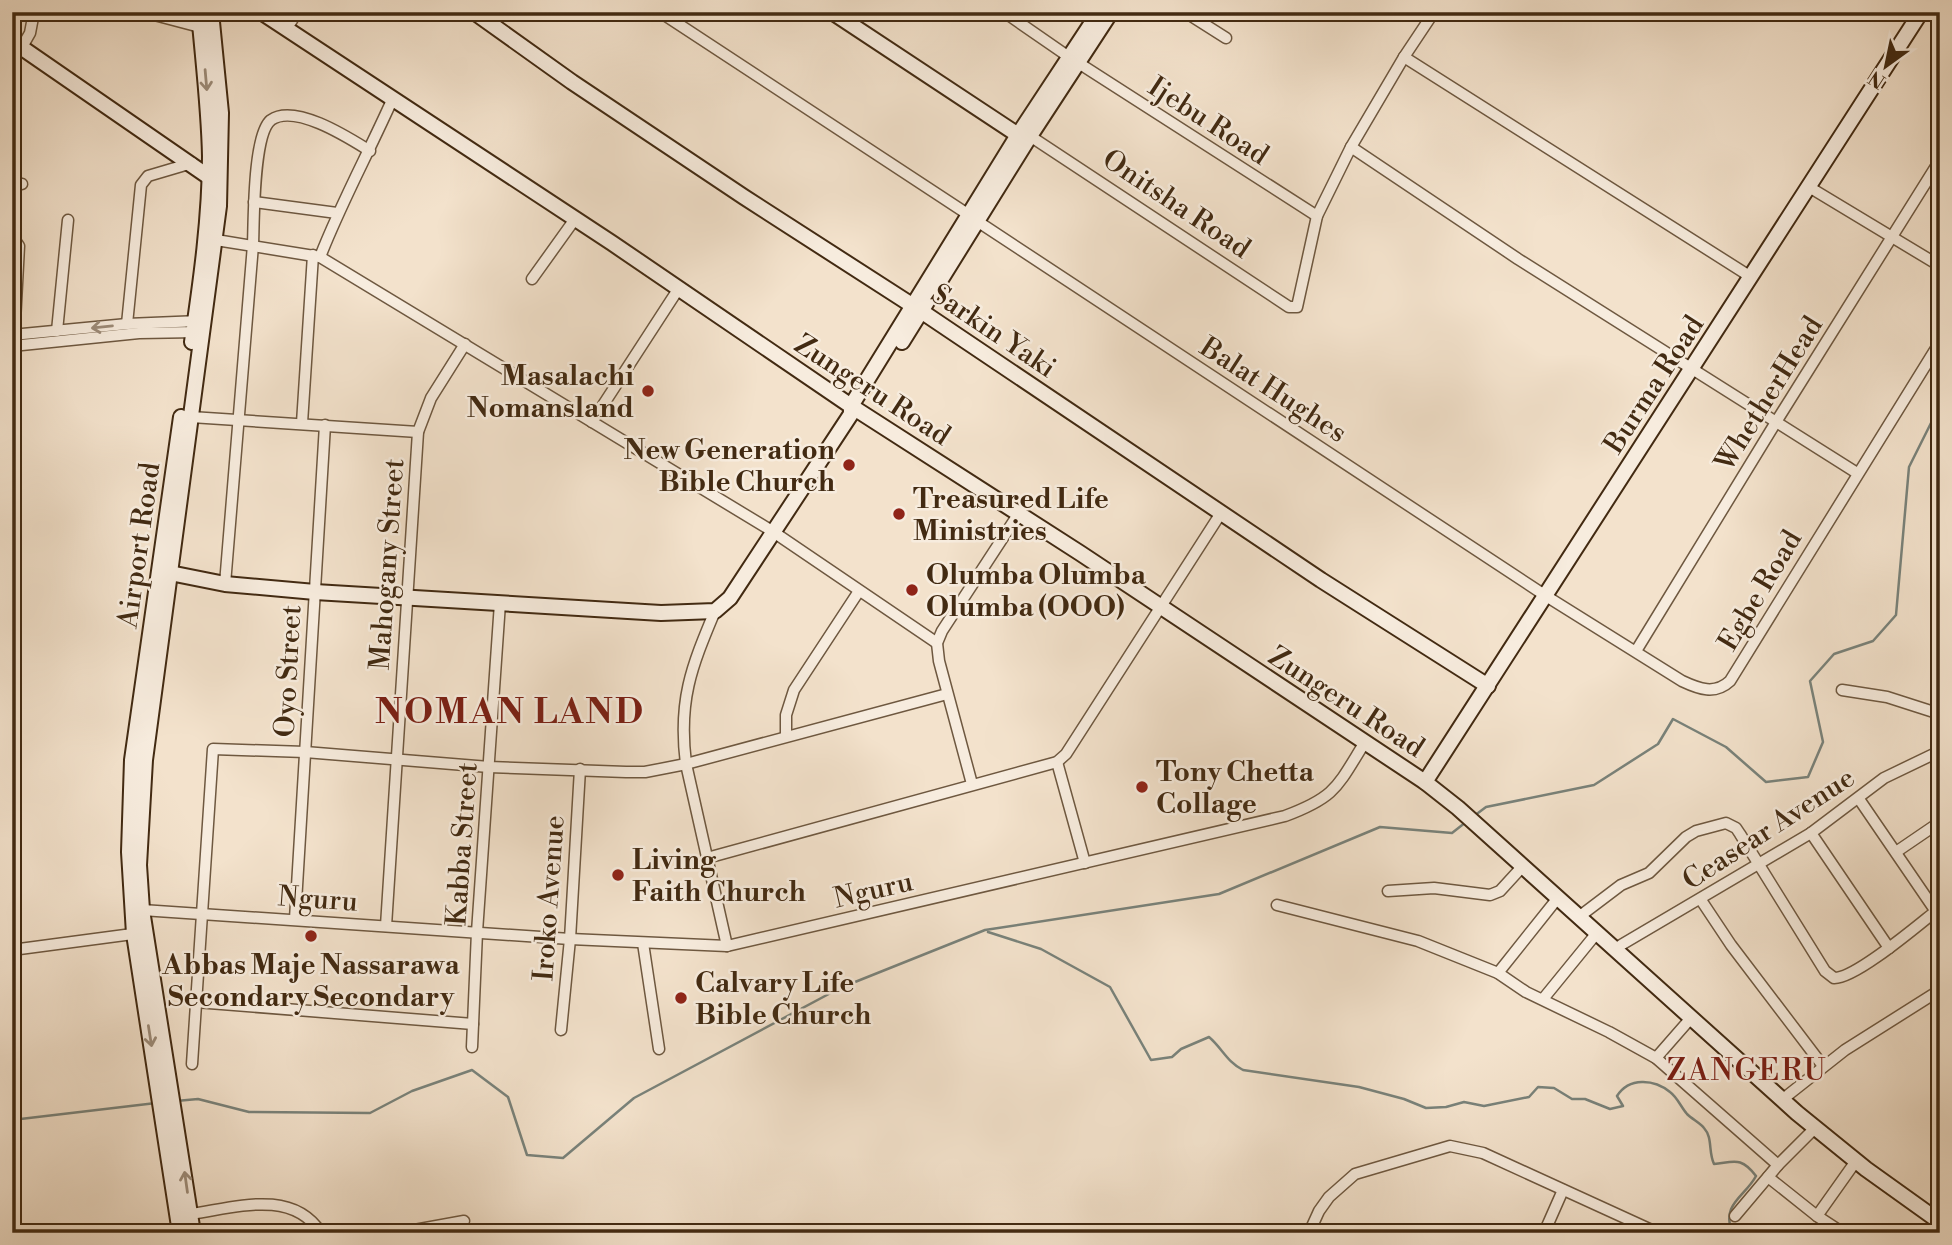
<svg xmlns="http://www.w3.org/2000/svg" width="1952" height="1245" viewBox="0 0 1952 1245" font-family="'Libre Bodoni',serif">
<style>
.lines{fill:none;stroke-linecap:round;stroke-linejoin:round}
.stream{stroke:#79827a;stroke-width:2.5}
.street-casing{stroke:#6e5840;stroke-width:13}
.secondary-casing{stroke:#422a12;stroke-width:18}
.street{stroke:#f7ecde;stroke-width:10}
.secondary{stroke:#f7ecde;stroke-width:14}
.oneway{stroke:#9c8b78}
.poi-dot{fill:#8f2418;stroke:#f7ecde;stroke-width:2.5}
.labels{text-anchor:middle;stroke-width:5;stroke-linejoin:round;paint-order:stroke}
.street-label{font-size:28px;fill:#422a12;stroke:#f7ecde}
.poi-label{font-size:28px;font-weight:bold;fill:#422a12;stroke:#f7ecde;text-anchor:start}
.neighbourhood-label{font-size:30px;letter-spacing:2px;fill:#7a1f14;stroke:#f7ecde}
.district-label{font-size:35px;font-weight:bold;letter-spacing:2px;fill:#7a1f14;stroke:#f7ecde}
</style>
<rect width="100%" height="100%" fill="#f3e2cc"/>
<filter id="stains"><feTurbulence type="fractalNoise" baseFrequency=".00286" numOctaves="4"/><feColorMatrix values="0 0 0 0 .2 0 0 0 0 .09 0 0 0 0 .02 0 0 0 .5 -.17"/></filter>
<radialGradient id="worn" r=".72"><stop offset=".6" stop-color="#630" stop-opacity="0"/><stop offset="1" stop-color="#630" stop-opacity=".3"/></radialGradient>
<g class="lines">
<g class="stream">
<polyline points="1474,816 1486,807 1594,785 1658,744 1673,719 1726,747 1766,782 1808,777 1823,742 1810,681 1834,654 1873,641 1896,615 1909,467 1934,417 1940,412"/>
<path d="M988 932 1041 949 1110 987 1151 1060 1172 1057 1181 1049 1209 1037C1222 1048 1227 1062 1243 1070L1359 1087 1404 1099 1426 1108 1446 1107 1464 1102 1484 1106 1529 1097 1538 1087 1554 1088 1572 1099H1585L1610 1109 1623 1106 1617 1096C1629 1077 1654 1079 1670 1092 1677 1097 1681 1107 1687 1114 1692 1119 1700 1123 1704 1128 1713 1138 1708 1151 1714 1164 1734 1162 1741 1156 1756 1176 1745 1197 1721 1203 1732 1233"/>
<polyline points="176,1101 198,1099 249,1112 370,1113 412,1091 472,1070 508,1097 527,1155 563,1158 634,1098 840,988 985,930 1219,894 1380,827 1452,833 1466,822"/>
<polyline points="12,1120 156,1103"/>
</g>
<g class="street-casing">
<g id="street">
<polyline points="143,12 200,27"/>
<polyline points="660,12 969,215"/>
<polyline points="1004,12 1069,57"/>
<polyline points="1185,12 1226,38"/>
<polyline points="291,22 297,12"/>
<polyline points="22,47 30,33 34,12"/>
<polyline points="1404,57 1751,277"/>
<polyline points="1077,62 1317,216"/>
<polyline points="1030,136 1289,307 1297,307 1317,216 1351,147 1404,57 1434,12"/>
<polyline points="1351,147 1518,259 1857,473"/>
<polyline points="12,183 22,184"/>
<polyline points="1809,187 1940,266"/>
<polyline points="254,202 337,213"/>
<path d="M977 221 1546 596 1682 681C1699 689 1715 695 1730 681L1940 342"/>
<polyline points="216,240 320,257 772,531 937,643"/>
<polyline points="12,242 17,243 19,246 14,341"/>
<path d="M320 257C341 203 369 152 393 98"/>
<polyline points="532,279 575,219"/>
<polyline points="127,324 141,185 148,176 192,163"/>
<polyline points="57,331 68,220"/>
<polyline points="12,335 127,324 200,321"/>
<polyline points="12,346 139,333 197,332"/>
<polyline points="191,417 418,432"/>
<polyline points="592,422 679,288"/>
<polyline points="302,423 313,255"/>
<path d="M225 584 253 245C254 220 253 134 271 120 295 103 349 138 370 151"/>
<path d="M715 611C691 668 678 701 686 764L727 946"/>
<polyline points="1636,651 1776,422 1940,160"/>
<polyline points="1842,690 1887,697 1940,714"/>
<polyline points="786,736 786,715 794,690 859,591"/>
<polyline points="1057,762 1085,863"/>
<polyline points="972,784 939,661 937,643 942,631 1019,513"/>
<polyline points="1859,799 1939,916"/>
<polyline points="1811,833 1889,948"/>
<polyline points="1896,852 1940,822"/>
<polyline points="707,858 1057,762 1066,754 1221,513"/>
<polyline points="1388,891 1434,888 1490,895 1500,891 1522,867"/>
<polyline points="1701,900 1731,945 1823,1066"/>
<polyline points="1277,905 1418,941 1498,973 1526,992 1609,1032 1656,1058 1778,1165"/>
<path d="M142 910 570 939 727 946 1285 816C1336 797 1337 787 1365 742"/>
<path d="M1584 913 1621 885 1649 873 1686 837 1696 831 1726 823 1736 828 1740 834 1825 971 1834 978C1855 979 1917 926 1936 911"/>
<polyline points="295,919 325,425"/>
<polyline points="386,926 418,432 431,398 465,344"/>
<polyline points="643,943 659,1049"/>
<polyline points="1621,945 1811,833 1884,778 1940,751"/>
<polyline points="12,950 140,933"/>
<polyline points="1498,973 1557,899"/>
<polyline points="1543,999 1596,934"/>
<polyline points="196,1002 473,1024"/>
<polyline points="561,1030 570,939 580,769"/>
<polyline points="472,1047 477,932 500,603"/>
<polyline points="1656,1058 1691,1018"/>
<polyline points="192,1064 213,749 305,752 489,767 626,772 645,772 686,764 947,694"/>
<polyline points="1788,1095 1845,1050 1940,990"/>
<polyline points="1768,1177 1817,1216 1843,1233"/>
<path d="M191 1214C234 1208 292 1188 321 1233"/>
<polyline points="1735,1216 1778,1165 1815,1128"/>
<polyline points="1817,1216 1856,1161"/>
<polyline points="398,1233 464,1221"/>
<polyline points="1309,1233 1319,1211 1329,1197 1355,1174 1450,1146 1483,1153 1658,1233"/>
<polyline points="1544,1233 1563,1190"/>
</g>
</g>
<g class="secondary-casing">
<g id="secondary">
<polyline points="261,12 612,243 851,406 1080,553 1425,782 1458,808 1797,1113 1866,1169 1940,1222"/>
<polyline points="474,12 572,82 744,197 921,311 1321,580 1488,686"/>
<polyline points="832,12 1018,135"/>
<polyline points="12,41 209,177"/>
<path d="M192 342C201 281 210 217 210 156 209 107 203 60 199 12"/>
<polyline points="902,342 1030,136 1111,12"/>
<polyline points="170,573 225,584 315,592 661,613 715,611 730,598 851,414 851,406 1018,135 1099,12"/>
<polyline points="1425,782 1921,12"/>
<polyline points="180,1233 134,934 129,852 132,760 181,417"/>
<polyline points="193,1233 142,910 139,865 145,760 219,206 221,113 211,12"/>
</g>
</g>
<use href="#street" class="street"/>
<use href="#secondary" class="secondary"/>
</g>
<defs><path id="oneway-shaft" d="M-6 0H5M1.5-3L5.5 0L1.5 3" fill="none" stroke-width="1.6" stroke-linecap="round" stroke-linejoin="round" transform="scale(1.75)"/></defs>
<g class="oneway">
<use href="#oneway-shaft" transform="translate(206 80) rotate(85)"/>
<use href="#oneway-shaft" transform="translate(102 327) rotate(174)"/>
<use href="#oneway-shaft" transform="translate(150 1036) rotate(81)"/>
<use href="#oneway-shaft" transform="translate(186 1182) rotate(-98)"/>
</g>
<g class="poi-dot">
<circle cx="648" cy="391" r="7"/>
<circle cx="849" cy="465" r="7"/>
<circle cx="899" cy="514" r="7"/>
<circle cx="912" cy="590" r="7"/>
<circle cx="1142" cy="787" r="7"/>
<circle cx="618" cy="875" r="7"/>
<circle cx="311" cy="936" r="7"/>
<circle cx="681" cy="998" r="7"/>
</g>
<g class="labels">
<g class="street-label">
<text transform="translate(1209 120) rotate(33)" y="10">Ijebu Road</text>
<text transform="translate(1177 203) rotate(34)" y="10">Onitsha Road</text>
<text transform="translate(994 330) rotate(34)" y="10">Sarkin Yaki</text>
<text transform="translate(1653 384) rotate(-57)" y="10">Burma Road</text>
<text transform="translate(873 389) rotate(33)" y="10">Zungeru Road</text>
<text transform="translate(1274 389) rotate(33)" y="10">Balat Hughes</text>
<text transform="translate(1768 393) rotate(-58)" y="10">WhetherHead</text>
<text transform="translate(138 545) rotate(-82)" y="10">Airport Road</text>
<text transform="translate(386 564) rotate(-86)" y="10">Mahogany Street</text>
<text transform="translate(1759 590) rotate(-59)" y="10">Egbe Road</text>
<text transform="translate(287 671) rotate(-87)" y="10">Oyo Street</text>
<text transform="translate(1347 701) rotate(33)" y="10">Zungeru Road</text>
<text transform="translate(1768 828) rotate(-33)" y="10">Ceasear Avenue</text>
<text transform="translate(461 844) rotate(-86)" y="10">Kabba Street</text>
<text transform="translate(873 889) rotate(-13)" y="10">Nguru</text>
<text transform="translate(318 898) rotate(4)" y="10">Nguru</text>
<text transform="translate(548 898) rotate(-86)" y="10">Iroko Avenue</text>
</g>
<g class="poi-label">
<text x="634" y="385" text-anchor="end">Masalachi<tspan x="634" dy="32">Nomansland</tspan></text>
<text x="835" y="459" text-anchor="end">New Generation<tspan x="835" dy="32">Bible Church</tspan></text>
<text x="913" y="508">Treasured Life<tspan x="913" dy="32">Ministries</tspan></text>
<text x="926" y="584">Olumba Olumba<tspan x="926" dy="32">Olumba (OOO)</tspan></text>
<text x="1156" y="781">Tony Chetta<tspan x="1156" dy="32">Collage</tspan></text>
<text x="632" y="869">Living<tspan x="632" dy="32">Faith Church</tspan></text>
<text x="311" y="974" text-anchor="middle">Abbas Maje Nassarawa<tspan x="311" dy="32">Secondary Secondary</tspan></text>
<text x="695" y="992">Calvary Life<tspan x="695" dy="32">Bible Church</tspan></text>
</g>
<g class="neighbourhood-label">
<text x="1747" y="1080">ZANGERU</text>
</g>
<g class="district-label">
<text x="510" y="723">NOMAN LAND</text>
</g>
</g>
<rect width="1952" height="1245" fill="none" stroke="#f3e2cc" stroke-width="42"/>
<rect x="14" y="14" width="1924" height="1217" fill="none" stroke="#422a12" stroke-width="3.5"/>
<rect x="21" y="21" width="1910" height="1203" fill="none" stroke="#422a12" stroke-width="2"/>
<g transform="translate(1886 66) rotate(213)" stroke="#f7ecde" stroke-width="5" paint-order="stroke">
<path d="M0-5L12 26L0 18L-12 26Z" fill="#422a12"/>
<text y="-10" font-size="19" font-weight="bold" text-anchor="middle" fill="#422a12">N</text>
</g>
<rect width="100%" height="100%" filter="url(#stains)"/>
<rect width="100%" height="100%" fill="url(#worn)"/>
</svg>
